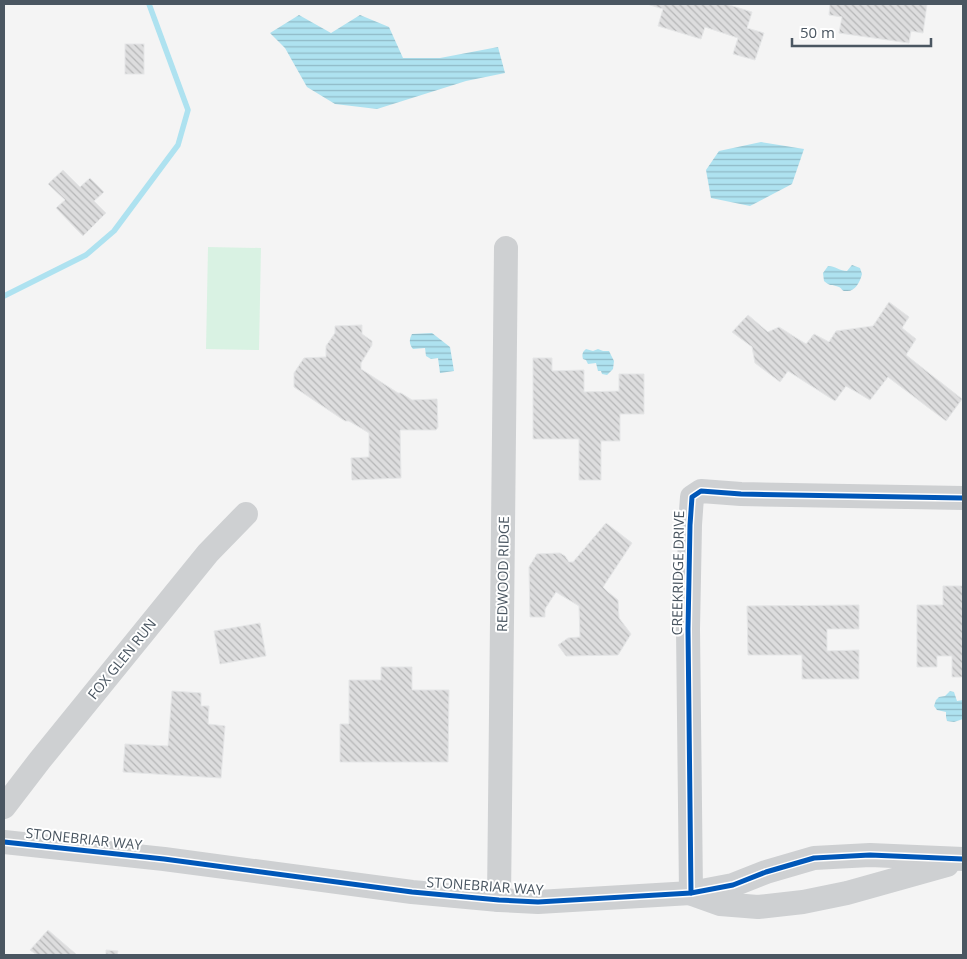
<svg xmlns="http://www.w3.org/2000/svg" width="967" height="959" viewBox="0 0 967 959" font-family="'Open Sans',sans-serif">
<style>
.pitch{fill:#d9f2e3}
.water{fill:url(#water-rules)}
.lines{fill:none;stroke-linecap:round;stroke-linejoin:round}
.stream{stroke:#aee2f0;stroke-width:5.5}
.building{fill:url(#building-back-hatch);stroke:#e5e6e7}
.minor{stroke:#ced0d2;stroke-width:24}
.cycleway-casing{stroke:#fff;stroke-width:8}
.cycleway{stroke:#0057b8;stroke-width:5}
.labels{text-anchor:middle;stroke-width:4;stroke-linejoin:round;paint-order:stroke}
.street-label{font-size:14px;fill:#4a5661;stroke:#fff}
</style>
<defs>
<pattern id="water-rules" width="6" height="5" patternUnits="userSpaceOnUse" patternTransform="scale(1.25)"><rect width="6" height="5" fill="#aee2f0"/><path d="M0 2.5h6" fill="none" stroke="#90bac6"/></pattern>
<pattern id="building-back-hatch" width="6" height="6" patternUnits="userSpaceOnUse" patternTransform="scale(1.25)"><rect width="6" height="6" fill="#ddddde"/><path d="M-1 5l2 2M0 0l6 6M5-1l2 2" fill="none" stroke="#b5b6b7"/></pattern>
</defs>
<rect width="100%" height="100%" fill="#f4f4f4"/>
<polygon class="pitch" points="208,247 261,248 259,350 206,349"/>
<g class="water">
<polygon points="299,15 331,33 360,15 389,27 403,58 440,58 498,47 505,73 466,81 377,109 335,104 307,87 285,48 270,33"/>
<polygon points="761,142 804,149 792,184 750,206 711,198 706,170 719,151"/>
<path d="M852 265 860 268 862 274C860 282 855 292 846 291 841 291 843 289 839 287 833 284 830 287 824 281L823 273 828 266C835 266 840 271 847 271Z"/>
<path d="M432 333 450 347 454 371 440 373 438 358 431 359 426 356 425 348 413 349C409 344 409 339 412 334Z"/>
<path d="M586 349 593 351 598 349 603 351H609L614 361 613 369 607 375 602 374 601 371H598L596 363 588 364 586 360 583 359C582 355 582 352 586 349Z"/>
<polygon points="950,691 954,692 957,701 963,700 963,719 954,722 947,721 946,717 946,712 937,710 934,706 936,700 939,697 945,696"/>
</g>
<g class="lines">
<polyline class="stream" points="4,296 86,255 114,231 178,145 188,110 149,4"/>
</g>
<g class="building">
<polygon points="647,4 726,4 752,12 747,28 764,33 755,60 733,54 738,38 705,27 701,39 658,26 663,9"/>
<polygon points="830,4 927,4 923,33 911,31 909,43 839,33 842,17 829,15"/>
<rect x="125" y="44" width="19" height="30"/>
<polygon points="63,170 80,187 90,178 104,192 94,201 106,213 83,236 56,208 65,200 48,184"/>
<polygon points="889,302 909,317 902,328 916,339 906,355 962,399 946,421 888,377 870,400 846,386 835,401 788,371 780,382 755,363 752,347 732,332 748,315 768,332 779,327 806,344 814,334 829,342 836,331 873,326"/>
<polygon points="362,325 362,334 372,341 372,345 361,363 361,369 398,393 401,393 412,400 437,399 438,427 436,430 400,430 401,478 352,480 351,458 369,457 369,433 349,421 345,421 294,387 294,373 304,358 326,357 326,346 335,333 335,326"/>
<polygon points="533,358 552,358 552,371 584,370 584,392 619,391 619,374 644,374 644,414 620,414 620,441 601,441 601,480 579,480 579,439 533,439"/>
<polygon points="606,523 632,543 603,587 608,592 618,600 619,618 631,634 618,655 566,656 558,645 568,638 580,637 579,606 556,592 545,609 545,617 530,617 529,567 537,554 560,553 565,556 569,562 573,562"/>
<polygon points="943,586 963,586 963,677 952,677 952,656 937,656 937,667 917,667 917,605 943,605"/>
<polygon points="859,605 859,629 827,629 827,651 859,650 859,679 802,679 802,655 748,655 747,606"/>
<polygon points="260,623 266,656 220,664 214,631"/>
<polygon points="381,667 412,667 412,690 449,690 448,762 340,762 340,724 349,724 349,680 381,680"/>
<polygon points="172,691 201,693 201,706 209,706 208,724 225,726 221,778 123,772 125,744 168,746"/>
<polygon points="48,930 77,955 37,955 30,950"/>
<polygon points="106,950 118,951 117,955 106,955"/>
</g>
<g class="lines">
<g class="minor">
<polyline points="4,807 40,760 208,553 246,514"/>
<polyline points="4,842 164,859 412,892 499,900 538,902 691,893 733,885 766,872 814,858 870,855 963,859"/>
<polyline points="691,893 688,629 690,525 692,497 701,491 741,494 963,498"/>
<polyline points="692,894 720,904 758,907 803,902 847,893 947,865"/>
<polyline points="499,900 506,248"/>
</g>
<g class="cycleway-casing">
<g id="cycleway">
<polyline points="4,842 164,859 412,892 499,900 538,902 691,893 733,885 766,872 814,858 870,855 963,859"/>
<polyline points="691,893 688,629 690,525 692,497 701,491 741,494 963,498"/>
</g>
</g>
<use href="#cycleway" class="cycleway"/>
</g>
<g class="labels">
<g class="street-label">
<text transform="translate(678 573) rotate(-89)" y="5">CREEKRIDGE DRIVE</text>
<text transform="translate(503 574) rotate(-89)" y="5">REDWOOD RIDGE</text>
<text transform="translate(122 659) rotate(-51)" y="5">FOX GLEN RUN</text>
<text transform="translate(84 839) rotate(6)" y="5">STONEBRIAR WAY</text>
<text transform="translate(485 886) rotate(4)" y="5">STONEBRIAR WAY</text>
</g>
</g>
<rect width="967" height="959" fill="none" stroke="#4a5661" stroke-width="10"/>
<path d="M792 38v8h139v-8" fill="none" stroke="#4a5661" stroke-width="2.5"/>
<text x="800" y="38" font-size="15" fill="#4a5661" stroke="#ffffff" stroke-width="4" paint-order="stroke">50 m</text>
</svg>
